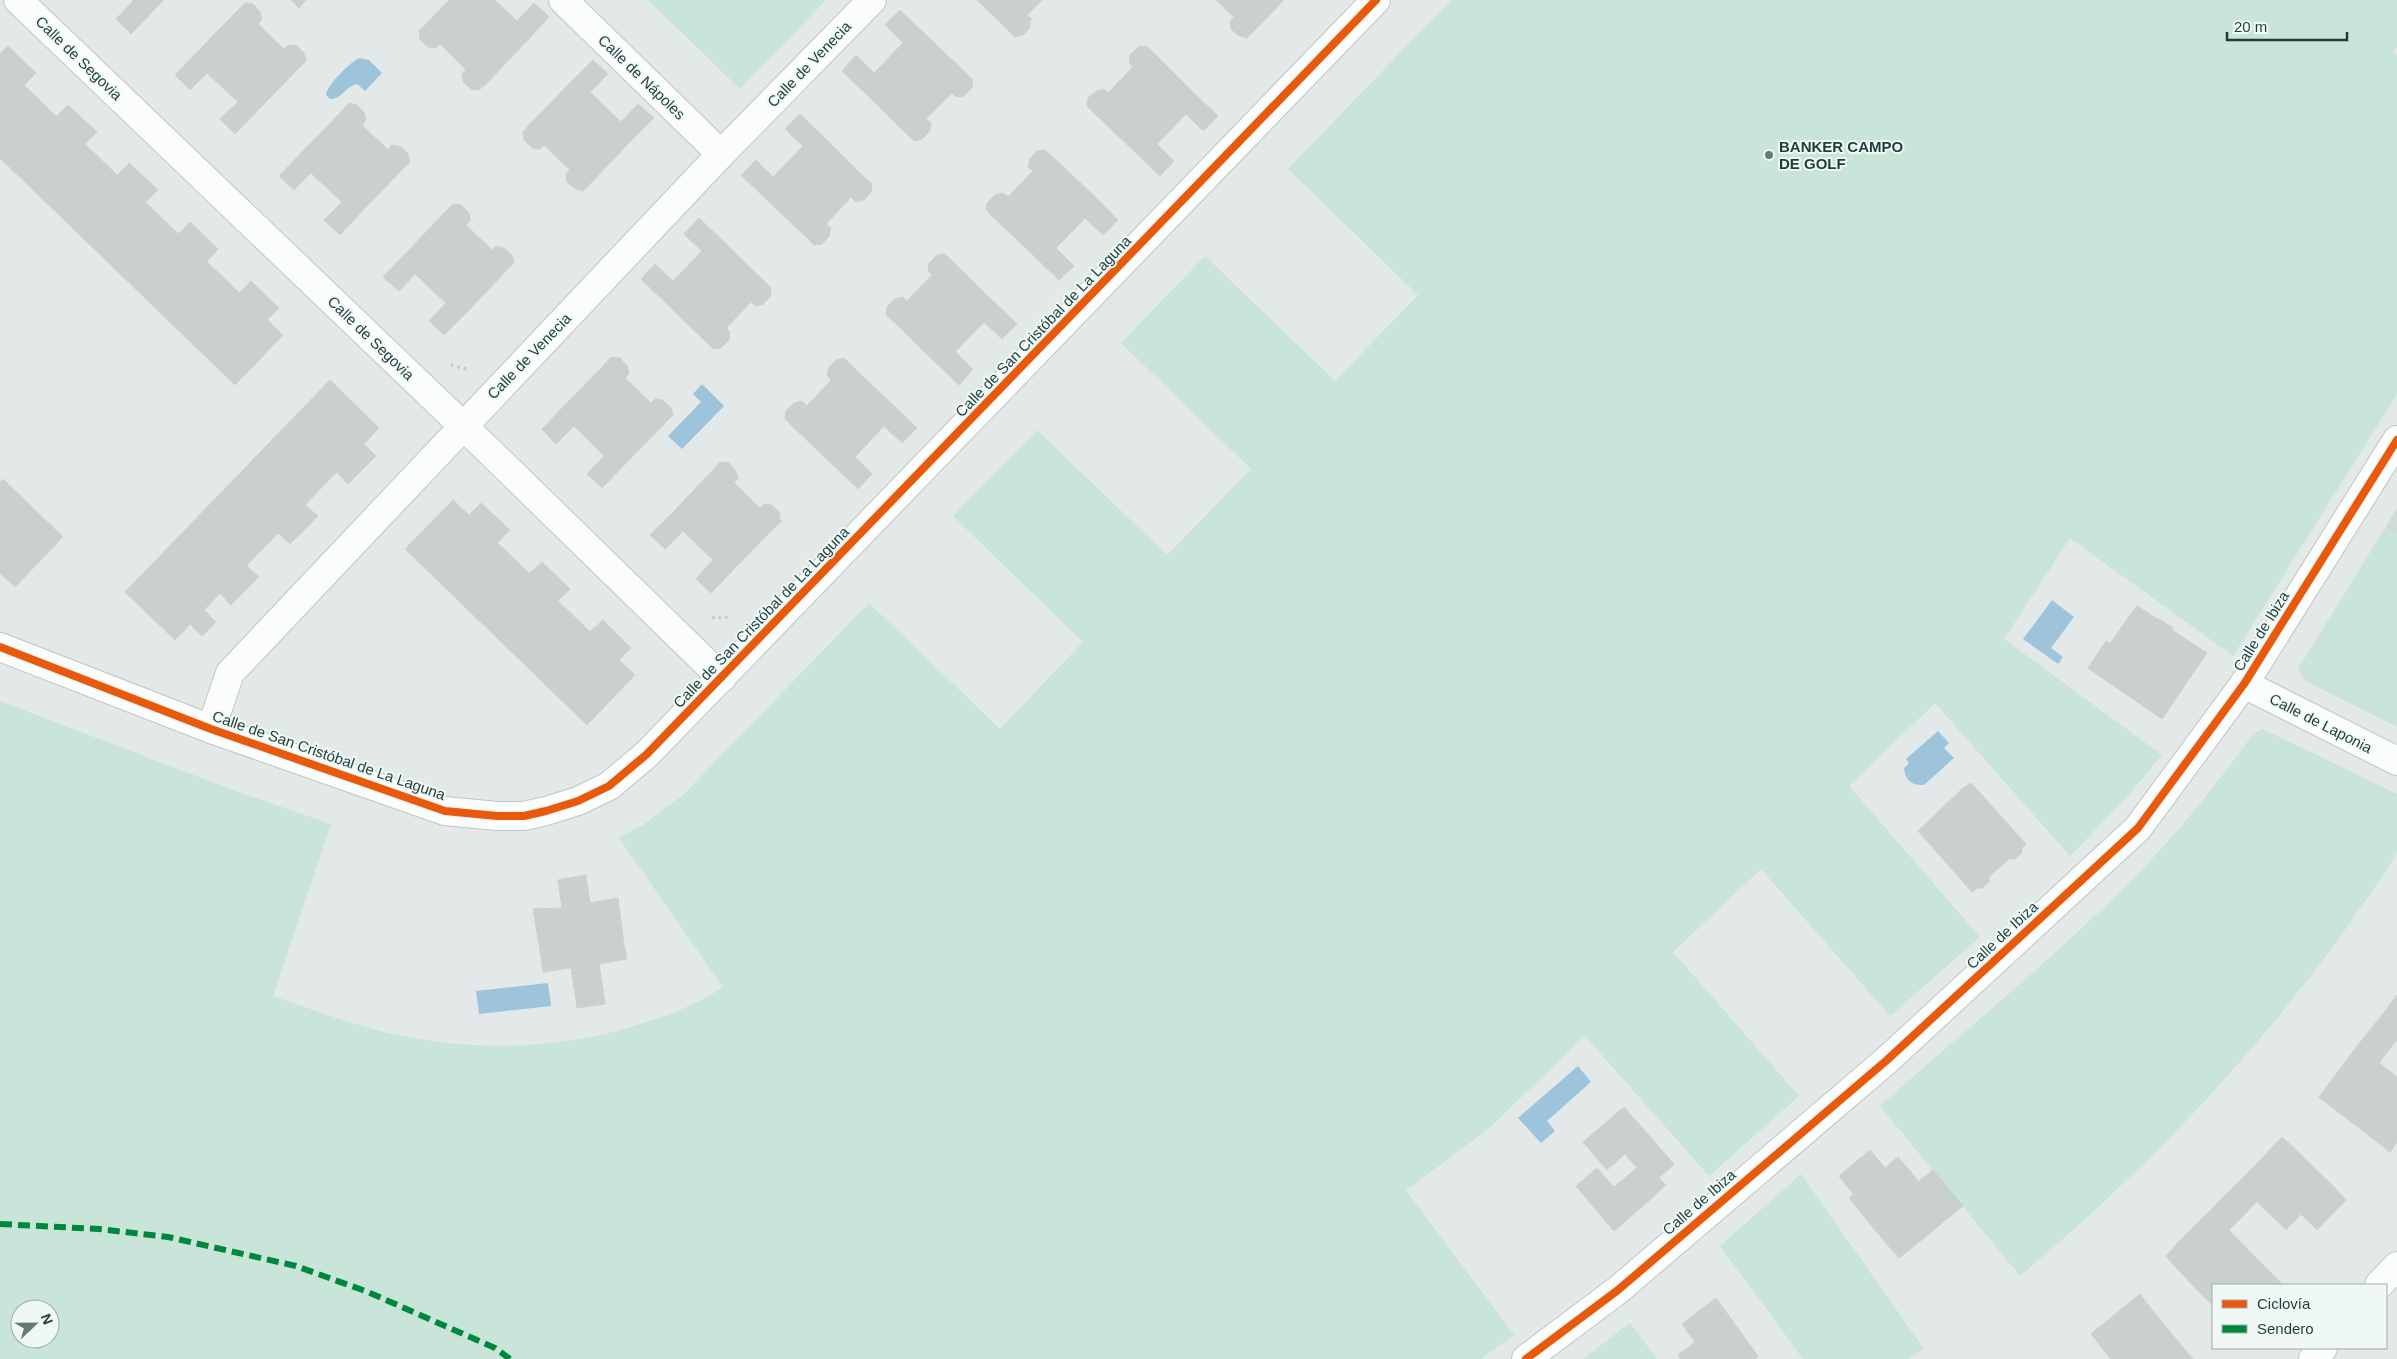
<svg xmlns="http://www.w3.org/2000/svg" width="2397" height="1359" viewBox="0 0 2397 1359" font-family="Arial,sans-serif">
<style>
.built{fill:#cfdbd9}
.green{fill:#c9e4d8;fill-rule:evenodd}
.water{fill:#9ec4dc}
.building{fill:#c9d0ce;stroke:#cbd2d1}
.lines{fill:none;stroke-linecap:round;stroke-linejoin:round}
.minor-casing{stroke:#bfc6c5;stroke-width:30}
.path{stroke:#bfcac9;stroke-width:3;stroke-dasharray:2.5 4;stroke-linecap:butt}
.minor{stroke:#fbfcfc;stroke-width:28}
.quiet{stroke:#00873e;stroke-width:6;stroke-dasharray:12 6;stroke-linecap:butt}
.cycleway-casing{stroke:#f0f8f6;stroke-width:11}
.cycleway{stroke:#e8590c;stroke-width:8}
.poi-dot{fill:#637a79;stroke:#f0f8f6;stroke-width:2}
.labels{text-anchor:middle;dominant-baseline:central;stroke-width:4;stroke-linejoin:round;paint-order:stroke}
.street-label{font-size:15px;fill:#1e3e3d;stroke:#f0f8f6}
.poi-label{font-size:15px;font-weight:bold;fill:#1e3e3d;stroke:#f0f8f6;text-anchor:start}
</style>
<rect width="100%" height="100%" fill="#e2e9e8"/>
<path class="built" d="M2397 508V535L2385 528Z"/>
<g class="green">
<path d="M648 0H826L740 89Z"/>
<path d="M1451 0H2397V47L2393 53 2397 55V394L2233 656 2070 538 2004 639 2162 755 2126 798 2070 856 1935 703 1849 786 1980 937 1890 1016 1761 869 1673 952 1799 1096 1709 1176 1585 1036 1486 1131 1406 1190 1514 1335 1481 1359H0V701L238 792 331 824 273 996C306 1007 339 1020 373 1029 460 1052 551 1052 637 1025 667 1016 699 1004 723 987L619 838 643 825 682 796 869 603 1000 729 1083 642 953 516 1037 430 1167 555 1251 469 1121 343 1205 256 1335 381 1418 295 1288 169ZM20 1309H50V1339H20Z"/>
<path d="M2385 528 2397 535V727L2305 681 2298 669Z"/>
<path d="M2263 729 2397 794C2397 810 2397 835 2397 851 2394 862 2362 905 2354 917 2259 1052 2146 1170 2020 1276L1880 1106C1964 1031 2053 959 2133 879 2177 834 2217 784 2254 733Z"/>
<path d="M1801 1174 1924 1349 1909 1359H1803L1720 1246Z"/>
<path d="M1630 1323 1657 1359H1583Z"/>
</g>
<g class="water">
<path d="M360 58 369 60 382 73 365 91 357 84C346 86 341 100 330 99L326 95C326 86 352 60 360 58Z"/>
<path d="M702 384 724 406 682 449 668 436 701 402 693 394Z"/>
<path d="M2052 600 2074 617 2051 648 2063 657 2058 664 2023 639Z"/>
<path d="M1938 731 1949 743 1944 748 1954 758 1924 785C1912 786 1905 780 1904 768L1909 763 1906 759Z"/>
<path d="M548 983 551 1006 479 1014 476 991Z"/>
<path d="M1578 1066 1591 1082 1547 1121 1555 1131 1541 1143 1518 1118Z"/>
</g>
<g class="building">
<path d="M132 0H149L157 7 131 34 116 19 133 1Z"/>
<path d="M149 0H164L157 7Z"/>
<path d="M291 0H306L299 8Z"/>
<path d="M449 0H479L489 10 494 4 504 13 499 19 524 44 487 83 426 24Z"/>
<path d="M479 0H495L517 21 534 3 549 17 524 44 499 19 504 13 494 4 489 10Z"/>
<path d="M977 0H1035L1007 29Z"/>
<path d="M1035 0H1042L1027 15 1032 19 1030 21V27L1023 35 1015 37 1007 29Z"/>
<path d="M1216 0H1224L1255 30 1247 38 1239 36 1231 29 1230 21 1234 17Z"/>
<path d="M1224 0H1284L1255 30Z"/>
<path d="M245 3 253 4 260 12 262 20 258 24 284 49 288 45 297 46 304 53 306 61 298 69 237 11Z"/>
<path d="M900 10 926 35 901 61 896 55 887 65 893 70 868 96 842 71 856 55 874 73 903 43 885 25Z"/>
<path d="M237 11 298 69 260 108 235 83 229 89 220 80 226 74 200 49Z"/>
<path d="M426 24 487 83 479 90 471 89 463 82 462 74 466 70 440 44 435 48 428 47 420 40 419 31Z"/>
<path d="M926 35 965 72 906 133 868 96 893 70 887 65 896 55 901 61Z"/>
<path d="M8 46 36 73 24 85 0 62V54Z"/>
<path d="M1146 46 1154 53 1095 114 1087 106 1088 98 1096 91 1104 89 1108 93 1133 67 1129 63 1130 55 1138 47Z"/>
<path d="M200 49 226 74 220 80 229 89 235 83 260 108 235 134 220 119 238 102 207 73 190 90 175 75Z"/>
<path d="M1154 53 1192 91 1168 116 1173 122 1164 131 1158 125 1134 151 1095 114Z"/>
<path d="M593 60 608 74 590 92 621 122 638 104 654 118 628 144 603 120 608 114 599 105 593 111 567 86Z"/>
<path d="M0 62 283 335 235 385 0 158Z"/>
<path d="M965 72 973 80 972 88 964 96 956 97 952 93 926 119 931 123 930 131 922 139 914 141 906 133Z"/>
<path d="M567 86 593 111 599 105 608 114 603 120 628 144 591 183 530 124Z"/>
<path d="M1192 91 1218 116 1203 131 1186 114 1157 144 1174 161 1160 176 1134 151 1158 125 1164 131 1173 122 1168 116Z"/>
<path d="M349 103 357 105 364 112 366 120 362 125 388 150 392 145 401 147 408 154 410 162 402 170 341 112Z"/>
<path d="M68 105 97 132 85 144 56 117Z"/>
<path d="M341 112 402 170 364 209 339 184 334 189 324 180 330 175 304 150Z"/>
<path d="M800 114 826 139 801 165 795 159 786 169 792 174 767 200 741 175 756 160 773 177 803 146 785 129Z"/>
<path d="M530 124 591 183 583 191 576 189 567 182 566 174 570 170 544 145 540 149 532 148 524 140 523 132Z"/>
<path d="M826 139 864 177 806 237 767 200 792 174 786 169 795 159 801 165Z"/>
<path d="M304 150 330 175 324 180 334 189 339 184 364 209 340 235 324 220 342 202 311 173 294 190 279 176Z"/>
<path d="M1045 150 1053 157 994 218 986 210 987 203 995 195 1003 193 1008 197 1033 171 1028 167 1030 159 1037 151Z"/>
<path d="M1053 157 1092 194 1067 221 1073 226 1063 235 1058 230 1033 255 994 218Z"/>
<path d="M129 163 158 190 145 203 118 175Z"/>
<path d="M864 177 872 184 871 192 864 200 856 202 851 197 826 224 831 228 829 236 822 244 814 245 806 237Z"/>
<path d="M1092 194 1118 220 1103 235 1085 218 1056 248 1074 266 1059 280 1033 255 1058 230 1063 235 1073 226 1067 221Z"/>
<path d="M453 204 461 205 469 213 470 221 466 225 492 250 496 246 504 248 512 255 514 262 506 271 445 212Z"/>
<path d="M445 212 506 271 469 310 443 284 438 290 428 281 434 275 408 251Z"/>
<path d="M699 218 725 243 700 269 694 264 686 273 692 278 667 304 641 279 655 264 673 281 702 251 684 234Z"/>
<path d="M190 222 218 249 207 261 178 234Z"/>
<path d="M725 243 764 281 706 342 667 304 692 278 686 273 694 264 700 269Z"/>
<path d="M408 251 434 275 428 281 438 290 443 284 469 310 444 335 429 321 446 303 415 274 399 291 383 277Z"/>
<path d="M945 254 953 262 894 322 886 315 887 307 895 299 903 297 907 301 932 275 928 271 929 263 937 255Z"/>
<path d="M953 262 991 299 966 325 972 330 963 339 957 334 933 360 894 322Z"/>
<path d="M251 281 279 308 267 320 239 293Z"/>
<path d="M764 281 771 288 770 297 763 304 755 306 751 302 726 328 730 332 729 340 721 348 713 349 706 342Z"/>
<path d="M991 299 1017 324 1002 339 984 322 955 352 973 369 959 385 933 360 957 334 963 339 972 330 966 325Z"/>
<path d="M611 357 620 358 627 366 629 374 625 378 651 403 655 399 663 400 671 408 673 415 665 423 604 365Z"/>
<path d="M844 358 852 366 793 427 785 419 786 411 794 403 802 401 807 406 831 380 827 375 829 367 836 360Z"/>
<path d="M604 365 665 423 627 462 601 438 596 443 587 434 593 428 567 403Z"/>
<path d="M852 366 891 403 866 429 872 434 862 444 857 438 832 464 793 427Z"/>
<path d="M330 380 379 428 175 640 125 592Z"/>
<path d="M567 403 593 428 587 434 596 443 601 438 627 462 602 488 587 474 604 456 574 426 556 444 542 429Z"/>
<path d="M891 403 917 428 902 443 884 426 855 457 872 474 858 489 832 464 857 438 862 444 872 434 866 429Z"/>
<path d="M364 444 376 456 348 484 337 472Z"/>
<path d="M720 462 729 463 736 471 738 478 734 483 760 508 764 504 772 505 780 513 779 519 782 521 774 528 713 470Z"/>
<path d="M713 470 774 528 736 567 710 542 705 548 696 539 701 533 676 509Z"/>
<path d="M3 479 63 537 15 587 0 573V482Z"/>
<path d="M453 500 635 675 587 725 405 549Z"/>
<path d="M481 503 510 530 498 542 469 515Z"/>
<path d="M305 505 318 516 290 544 278 533Z"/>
<path d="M676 509 701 533 696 539 705 548 710 542 736 567 711 593 696 579 713 560 683 531 665 549 650 535Z"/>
<path d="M542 562 570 589 558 601 530 573Z"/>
<path d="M246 565 259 577 231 605 220 593Z"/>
<path d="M2137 606 2159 620 2152 630 2130 615Z"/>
<path d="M204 610 216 622 202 636 190 624Z"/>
<path d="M2130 615 2152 630 2159 619 2173 628 2171 632 2205 656 2189 679 2184 676 2159 713 2134 696 2150 672 2110 644Z"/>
<path d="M603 620 631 648 619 660 590 632Z"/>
<path d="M2172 630 2207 653 2205 656 2171 632Z"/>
<path d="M2106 641 2150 672 2134 696 2159 713 2184 676 2189 679 2162 719 2088 668Z"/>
<path d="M1971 783 2026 844 2022 848V853L2015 859H2009L2003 865 1999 860 1991 868 1994 872 1989 877V882L1982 888H1977L1972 892 1918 831 1963 788Z"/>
<path d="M1999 860 2003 865 1994 872 1991 868Z"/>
<path d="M586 875 590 904 562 908 558 880Z"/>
<path d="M618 898 624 945 597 949 599 964 571 968 569 954 541 957 533 909 562 908Z"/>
<path d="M624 945 627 959 599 964 597 949Z"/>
<path d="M569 954 571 968 543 972 541 957Z"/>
<path d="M599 964 603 990 575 994 571 968Z"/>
<path d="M603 990 605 1004 577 1008 575 994Z"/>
<path d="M2397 995V1027L2382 1015Z"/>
<path d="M2382 1015 2397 1027V1040L2391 1047 2370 1030Z"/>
<path d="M2370 1030 2391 1047 2379 1063 2357 1046Z"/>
<path d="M2357 1046 2372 1057 2351 1085 2337 1073Z"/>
<path d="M2372 1057 2392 1073 2383 1085 2388 1089 2397 1077V1091L2390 1099 2397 1105 2372 1138 2333 1108Z"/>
<path d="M2337 1073 2351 1085 2333 1108 2319 1097Z"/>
<path d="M2392 1073 2397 1077 2388 1089 2383 1085Z"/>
<path d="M2397 1091V1104L2390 1099Z"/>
<path d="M2397 1105V1142L2390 1152 2372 1138Z"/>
<path d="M1624 1107 1674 1164 1648 1188 1654 1196 1636 1212 1614 1187 1637 1168 1625 1154 1607 1170 1583 1142Z"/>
<path d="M2282 1137 2296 1150 2275 1171 2262 1158Z"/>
<path d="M1870 1150 1885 1168 1853 1194 1839 1176Z"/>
<path d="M2296 1150 2331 1184 2301 1214 2295 1208 2279 1223 2238 1183 2262 1158 2275 1171Z"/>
<path d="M1898 1157 1906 1166 1893 1177 1885 1168Z"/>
<path d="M1906 1166 1948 1218 1924 1238 1909 1220 1884 1241 1849 1198 1885 1168 1893 1177Z"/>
<path d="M1597 1168 1636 1212 1614 1231 1576 1186Z"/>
<path d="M1933 1170 1963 1206 1948 1218 1919 1181Z"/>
<path d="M1659 1178 1666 1185 1654 1196 1648 1188Z"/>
<path d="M2238 1183 2257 1201 2243 1216 2224 1196Z"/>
<path d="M2331 1184 2346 1200 2317 1230 2301 1214Z"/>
<path d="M2224 1196 2243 1216 2229 1230 2210 1211Z"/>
<path d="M2295 1208 2301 1214 2286 1230 2279 1223Z"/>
<path d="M2210 1211 2282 1284V1285H2213V1306L2177 1269 2199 1248 2185 1235Z"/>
<path d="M1909 1220 1924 1238 1899 1258 1884 1241Z"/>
<path d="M2185 1235 2199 1248 2177 1269 2166 1256Z"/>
<path d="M2140 1294 2153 1311 2133 1326 2120 1310Z"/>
<path d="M1716 1298 1729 1316 1695 1342 1682 1324Z"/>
<path d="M2120 1310 2133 1326 2153 1311 2182 1346 2165 1359H2111L2091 1334Z"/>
<path d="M1729 1316 1758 1356 1755 1359H1687L1701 1348 1695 1342Z"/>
<path d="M1695 1342 1701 1348 1687 1359H1681L1678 1355Z"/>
<path d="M2182 1346 2193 1359H2165Z"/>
</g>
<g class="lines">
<g class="minor-casing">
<g id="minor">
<path d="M18 0 485 447 722 678"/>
<path d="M563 0 721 154"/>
<path d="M0 647 211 729 445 811 497 816H524L546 811 578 801 609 786 647 754 1376 0"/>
<path d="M2244 684 2397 761"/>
<path d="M211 729 230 673 721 154 872 0"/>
<path d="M2379 1285 2397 1266"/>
<path d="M1526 1359 1618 1290 1887 1060 2138 828 2244 684 2397 440"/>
<path d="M2313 1359 2323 1348"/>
</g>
</g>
<g class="path">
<path d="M451 365 470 370"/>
<path d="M712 618 731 617"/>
</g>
<use href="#minor" class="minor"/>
<path class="quiet" d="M0 1224 99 1229 168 1237 296 1266 368 1292 495 1348 510 1359"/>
<g class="cycleway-casing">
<g id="cycleway">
<path d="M0 647 211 729 445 811 497 816H524L546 811 578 801 609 786 647 754 1376 0"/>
<path d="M1526 1359 1618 1290 1887 1060 2138 828 2244 684 2397 440"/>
</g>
</g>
<use href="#cycleway" class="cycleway"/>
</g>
<circle class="poi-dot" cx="1769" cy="155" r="5"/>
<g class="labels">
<g class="street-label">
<text transform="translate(79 58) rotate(44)">Calle de Segovia</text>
<text transform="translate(809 64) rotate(-46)">Calle de Venecia</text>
<text transform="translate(642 77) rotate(44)">Calle de Nápoles</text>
<text transform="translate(1043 326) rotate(-46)">Calle de San Cristóbal de La Laguna</text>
<text transform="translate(371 338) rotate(44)">Calle de Segovia</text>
<text transform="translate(529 356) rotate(-46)">Calle de Venecia</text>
<text transform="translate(761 617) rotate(-46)">Calle de San Cristóbal de La Laguna</text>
<text transform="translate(2261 631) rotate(-58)">Calle de Ibiza</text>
<text transform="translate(2321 723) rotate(27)">Calle de Laponia</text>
<text transform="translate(329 755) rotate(19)">Calle de San Cristóbal de La Laguna</text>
<text transform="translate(2002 935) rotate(-43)">Calle de Ibiza</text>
<text transform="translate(1699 1202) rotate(-41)">Calle de Ibiza</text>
</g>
<g class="poi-label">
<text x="1779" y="146">BANKER CAMPO<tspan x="1779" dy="17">DE GOLF</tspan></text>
</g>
</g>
<rect x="2212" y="1284" width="175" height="65" fill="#f0f8f6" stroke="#9caeac"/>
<rect x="2222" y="1300" width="25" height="8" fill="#e8590c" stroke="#9caeac"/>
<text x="2257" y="1309" font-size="15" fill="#1e3e3d">Ciclovía</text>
<rect x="2222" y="1325" width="25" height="8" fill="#00873e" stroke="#9caeac"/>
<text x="2257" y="1334" font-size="15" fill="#1e3e3d">Sendero</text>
<g transform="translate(35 1324) rotate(68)"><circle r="24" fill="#f0f8f6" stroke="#9caeac"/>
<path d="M0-4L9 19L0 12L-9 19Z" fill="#637a79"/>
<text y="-8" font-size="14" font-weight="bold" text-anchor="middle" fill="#1e3e3d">N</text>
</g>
<path d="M2227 32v8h120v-8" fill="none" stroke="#1e3e3d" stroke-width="2.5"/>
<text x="2234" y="32" font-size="15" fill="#1e3e3d" stroke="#f0f8f6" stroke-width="4" paint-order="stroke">20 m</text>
</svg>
